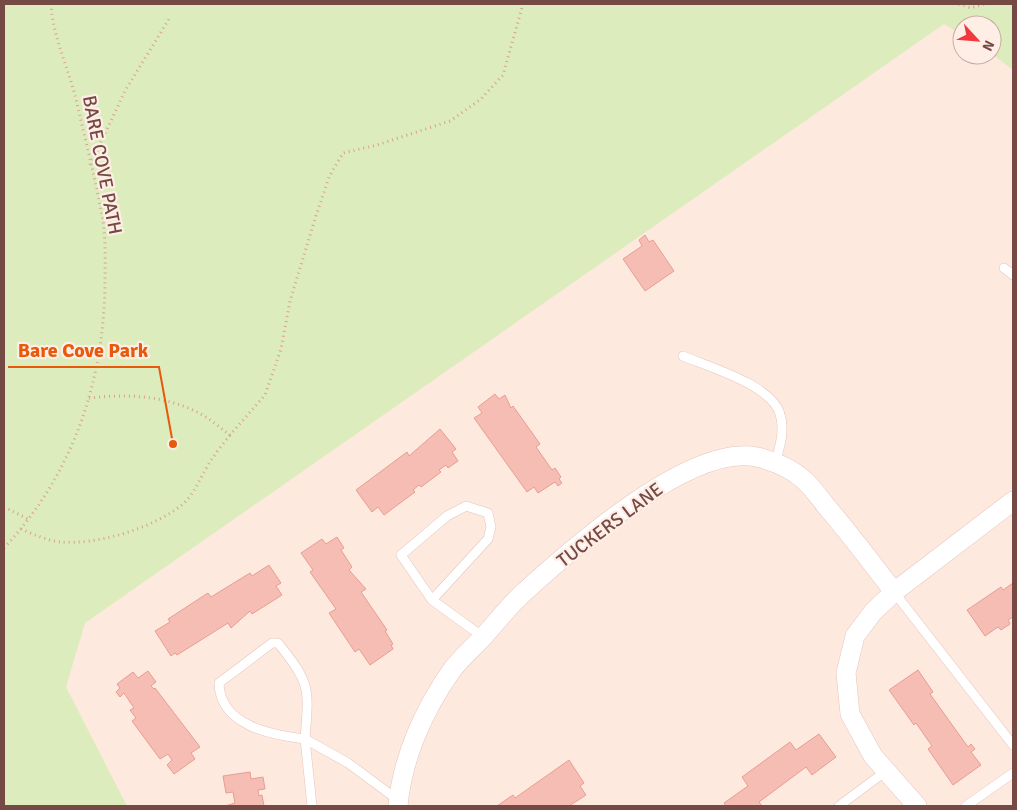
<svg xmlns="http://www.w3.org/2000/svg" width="1017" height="810" viewBox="0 0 1017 810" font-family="Signika,sans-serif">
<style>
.green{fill:#dcecbc}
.building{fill:#f5bdb3;stroke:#e99d92}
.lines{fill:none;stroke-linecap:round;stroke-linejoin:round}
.service-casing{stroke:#e4c5bc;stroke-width:10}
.minor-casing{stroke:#e4c5bc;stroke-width:20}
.path{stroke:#daa097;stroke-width:3;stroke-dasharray:1 4;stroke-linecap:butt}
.service{stroke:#fff;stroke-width:9}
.minor{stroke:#fff;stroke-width:19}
.labels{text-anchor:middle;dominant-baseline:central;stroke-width:4.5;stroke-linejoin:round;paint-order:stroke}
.street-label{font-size:19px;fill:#754944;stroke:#ffeee6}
.leader{fill:none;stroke:#e8590c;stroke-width:2}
.callout-dot{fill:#e8590c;stroke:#ffeee6;stroke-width:2}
.callout-label{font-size:20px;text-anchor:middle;font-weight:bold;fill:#e8590c;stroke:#ffeee6;stroke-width:4.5;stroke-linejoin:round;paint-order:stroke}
</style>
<rect width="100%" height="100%" fill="#fee9de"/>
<path class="green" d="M4 4H1013V70L992 54V25H962V35L944 24 85 623 66 687 127 806H4Z"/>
<g class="building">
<path d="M645 235 649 242 653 240 674 271 645 291 623 259 642 246 639 240Z"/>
<path d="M495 394 499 399 505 395 511 408 513 406 540 444 536 447 552 470 555 468 561 477 559 479 562 483 558 486 555 482 538 493 534 487 527 492 474 418 482 413 478 407Z"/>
<path d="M440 429 456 449 452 452 458 461 448 468 446 465 439 470 441 472 421 487 419 485 413 490 415 492 384 515 378 507 372 512 356 490 407 452 409 456Z"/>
<path d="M337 537 344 548 341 550 352 567 349 570 366 589 361 592 387 630 385 631 393 644 391 645 393 649 370 665 359 649 355 652 329 613 336 609 310 572 313 570 301 553 322 539 326 544Z"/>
<path d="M269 565 281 583 276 586 282 595 252 614 250 611 231 628 228 623 177 655 175 653 171 656 155 631 170 622 168 619 208 593 211 597 250 573 252 576Z"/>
<path d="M1013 583V617L1008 620 1010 624 1001 630 998 627 985 636 967 610 1001 587 1003 590Z"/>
<path d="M918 670 933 692 930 694 968 747 971 744 975 749 971 752 981 765 953 785 928 749 932 746 916 723 914 725 889 690Z"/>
<path d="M148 671 156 682 151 686 154 689 155 688 200 747 191 753 195 759 174 774 167 765 172 760 168 754 160 759 132 721 136 718 130 710 134 708 124 693 120 697 116 692 120 688 117 684 133 672 138 678Z"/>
<path d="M819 734 836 757 812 775 806 767 759 802 762 806H726L724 803 748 786 742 777 790 742 796 750Z"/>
<path d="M569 760 584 783 580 786 586 795 569 806H497L513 795 515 798Z"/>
<path d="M250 772 251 779 263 777 265 789 258 790 259 796 262 795 264 806H225L235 803 233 792 226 793 223 776Z"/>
</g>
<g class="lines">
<g class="service-casing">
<g id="service">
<path d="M1004 268 1013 275"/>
<path d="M683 356C709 367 772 385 780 414 785 430 780 447 775 463"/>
<path d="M894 592 1013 745"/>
<path d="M432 600 488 539 491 527 488 513 466 506 447 516 401 555 432 600 483 637"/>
<path d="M312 806 305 739C272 735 220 726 219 683L272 643H278C311 684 309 688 305 739L348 763 398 800"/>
<path d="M839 806 886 771"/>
<path d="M966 806 1013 773"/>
</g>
</g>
<g class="minor-casing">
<g id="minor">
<path d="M398 806C402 759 424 709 452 670 461 658 473 648 483 637 496 623 507 608 521 595 569 551 690 443 757 457 773 461 791 468 804 480 812 487 819 497 826 506 850 534 872 563 894 592"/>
<path d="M917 806 873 756 850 714 846 673 855 636 873 612 894 592 1013 501"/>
</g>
</g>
<g class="path">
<path d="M959 4 971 8 984 4"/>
<path d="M90 165 125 91 169 19"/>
<path d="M89 398C126 394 161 395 195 411 208 417 219 427 230 435L265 395 281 349 290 301 315 219 329 177 343 153 377 145 450 121 481 99 503 75 523 4"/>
<path d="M4 507 30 520"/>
<path d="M21 529C33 534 48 541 61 542 98 545 154 528 183 504 196 492 202 473 212 459 217 451 224 443 230 435"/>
<path d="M4 548C72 475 103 385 105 286 105 265 106 242 103 221 96 181 85 139 76 99 68 67 53 37 51 4"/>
</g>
<use href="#service" class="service"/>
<use href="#minor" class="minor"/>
</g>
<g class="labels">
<g class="street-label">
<text transform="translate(102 165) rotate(79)">BARE COVE PATH</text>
<text transform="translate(610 525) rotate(-37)">TUCKERS LANE</text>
</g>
</g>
<path class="leader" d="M173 444L159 367H8"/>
<circle class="callout-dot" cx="173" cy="444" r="5"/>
<g class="callout-label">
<text x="83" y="357">Bare Cove Park</text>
</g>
<rect width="1017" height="810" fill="none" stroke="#754944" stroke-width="10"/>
<g transform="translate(977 40) rotate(116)"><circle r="24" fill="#ffeee6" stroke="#c8aca5"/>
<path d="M0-4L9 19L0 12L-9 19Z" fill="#f2383e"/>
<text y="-8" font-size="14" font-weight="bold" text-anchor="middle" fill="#754944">N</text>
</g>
</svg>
